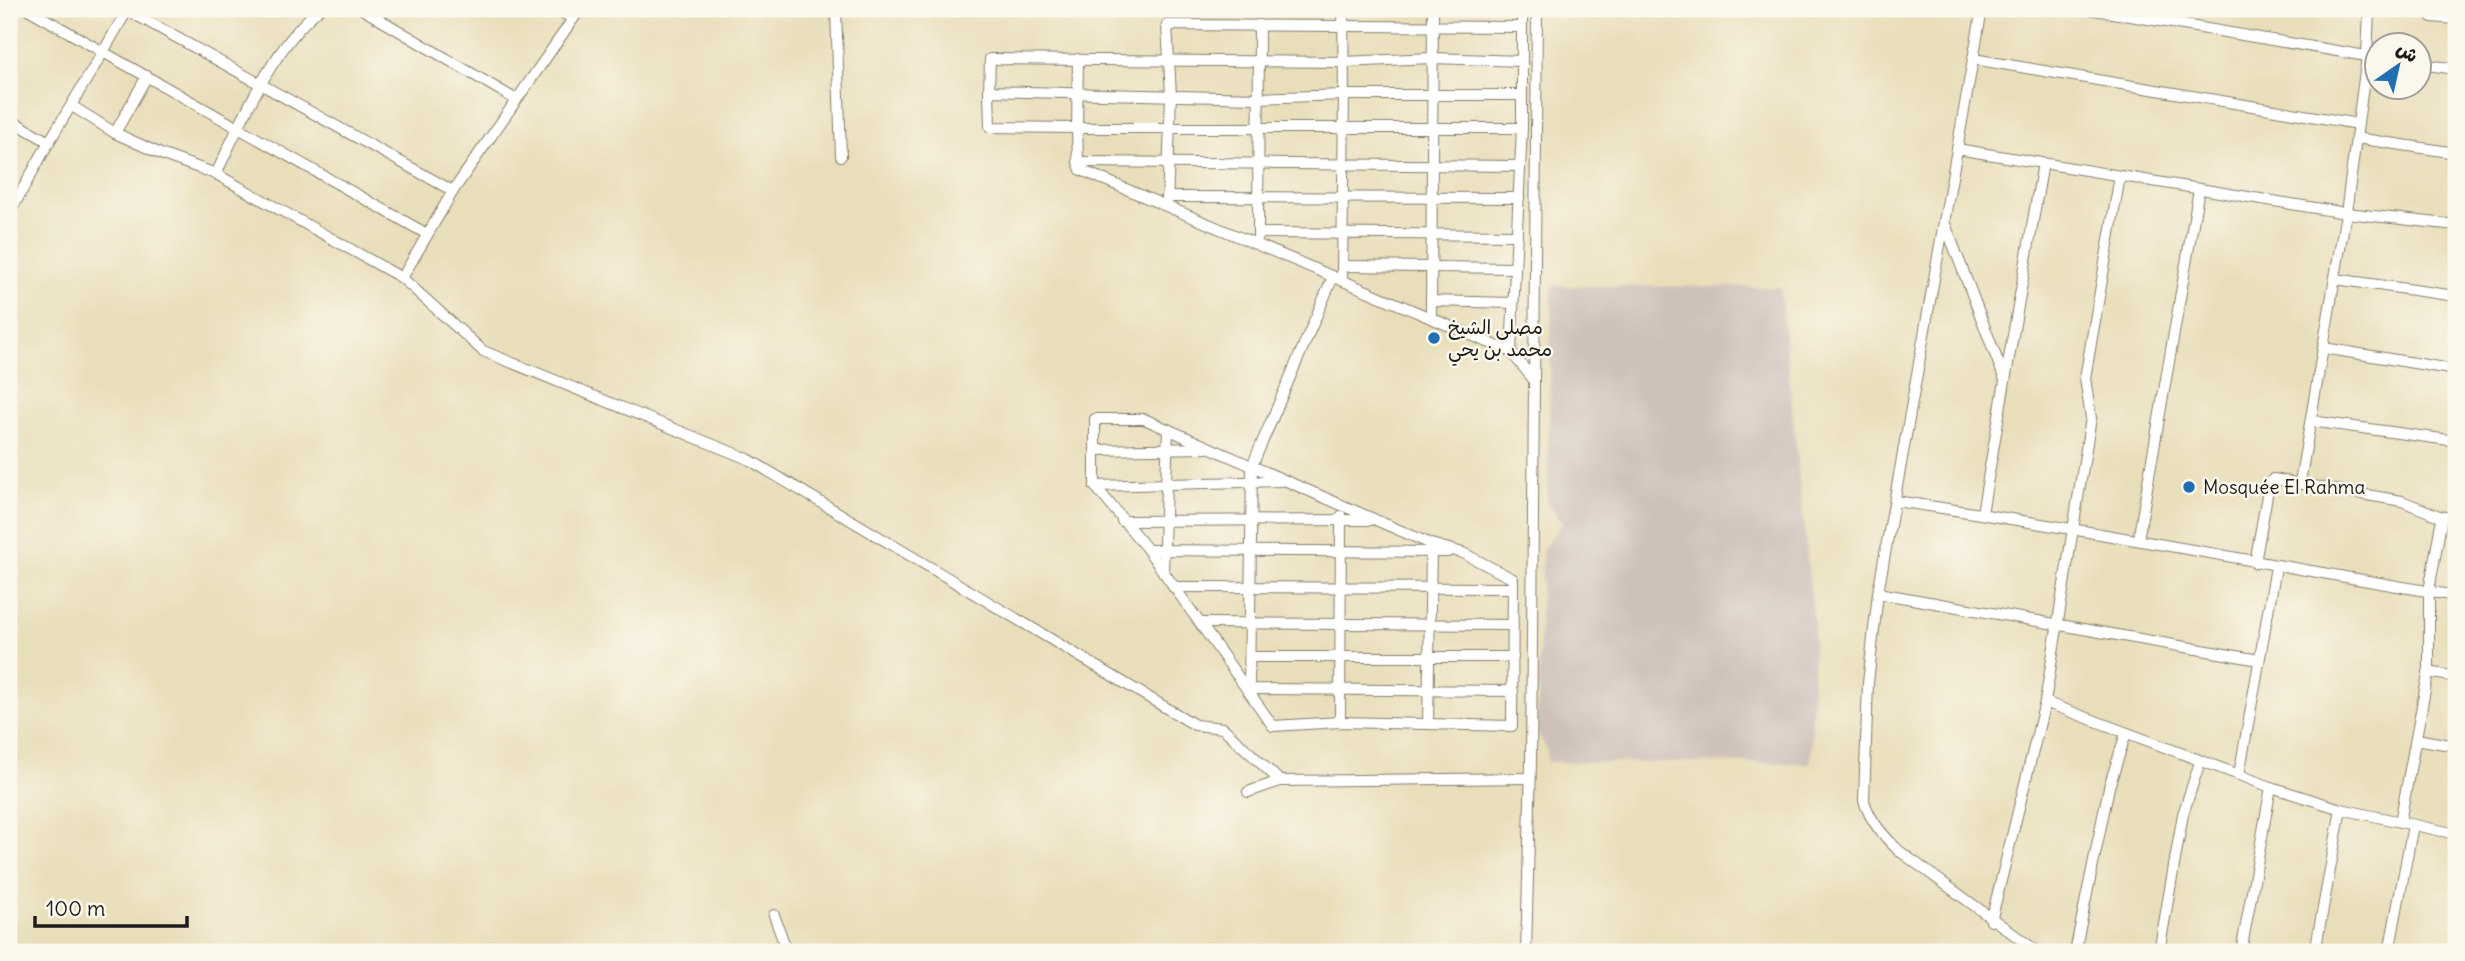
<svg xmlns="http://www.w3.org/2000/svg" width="2465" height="961" viewBox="0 0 2465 961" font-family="Delius,'Playpen Sans Arabic',sans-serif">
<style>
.industrial{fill:#cec1ba}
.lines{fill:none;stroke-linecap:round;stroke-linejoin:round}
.minor-casing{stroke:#827d6b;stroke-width:12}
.minor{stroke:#fff;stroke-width:10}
.poi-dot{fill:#1f6fb2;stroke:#fbf7ec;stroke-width:2.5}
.labels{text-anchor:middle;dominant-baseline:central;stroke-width:5;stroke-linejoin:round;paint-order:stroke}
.poi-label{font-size:19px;fill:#1c1c1c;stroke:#fbf7ec;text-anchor:start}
</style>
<rect width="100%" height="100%" fill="#fbf7ec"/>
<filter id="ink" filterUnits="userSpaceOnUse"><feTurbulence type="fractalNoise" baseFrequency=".0143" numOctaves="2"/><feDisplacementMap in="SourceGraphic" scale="14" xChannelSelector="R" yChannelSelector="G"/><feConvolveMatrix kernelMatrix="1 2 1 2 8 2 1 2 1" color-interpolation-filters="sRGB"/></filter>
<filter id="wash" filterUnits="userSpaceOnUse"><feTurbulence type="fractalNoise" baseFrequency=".00686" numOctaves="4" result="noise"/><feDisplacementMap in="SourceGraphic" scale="28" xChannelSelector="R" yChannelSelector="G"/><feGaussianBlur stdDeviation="1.57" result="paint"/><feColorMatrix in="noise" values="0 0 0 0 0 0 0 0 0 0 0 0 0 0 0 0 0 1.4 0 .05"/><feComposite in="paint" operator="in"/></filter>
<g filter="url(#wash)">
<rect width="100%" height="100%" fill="#e9deba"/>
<path class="industrial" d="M1552 286 1780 287 1814 626 1811 763 1548 762 1547 750 1537 731 1542 550 1562 523 1547 502Z"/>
</g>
<g filter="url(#ink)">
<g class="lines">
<g class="minor-casing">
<g id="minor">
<path d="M128 9 103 52 427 234"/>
<path d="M362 9 515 99"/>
<path d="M556 9 573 19"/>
<path d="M836 9 841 156"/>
<path d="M1343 9 1344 95H1522"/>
<path d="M1982 9 1878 593 1868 683 1864 801C1871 822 1882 834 1898 850L2038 952"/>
<path d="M2089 9 2378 58"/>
<path d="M127 10 453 191"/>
<path d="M2432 17 2456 19"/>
<path d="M2161 21 2163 9"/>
<path d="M1078 59 1077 128H1522"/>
<path d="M1973 59 2358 124"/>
<path d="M2420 64 2456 69"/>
<path d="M989 91 990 59 1344 62 1432 58 1522 61"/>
<path d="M72 106 115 133 163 155 216 174 402 278 453 191 580 9"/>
<path d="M9 119 49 142 103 52 28 9"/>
<path d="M115 133 147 76"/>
<path d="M2356 138 2456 153"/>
<path d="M1957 149 2346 213 2456 225"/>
<path d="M1078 162 1520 166"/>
<path d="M216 174C243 118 271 50 319 9"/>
<path d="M1167 197 1519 198"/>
<path d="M1167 206 1171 95 1167 25 1522 27"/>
<path d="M9 214 49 142"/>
<path d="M1944 221 2005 380"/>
<path d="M1258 233 1517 235"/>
<path d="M1258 237 1259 25"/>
<path d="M1342 266 1515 268"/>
<path d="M1333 277 1252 466 1249 689 1513 691"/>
<path d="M402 278 483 351 748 459 1195 725 1223 728 1280 781"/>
<path d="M2335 279 2456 296"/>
<path d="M1342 280 1344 95 1257 98 989 91 990 127 1077 128 1078 162 1081 170 1511 352 1534 380"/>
<path d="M1431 301 1513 303"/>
<path d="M1431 318 1433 9"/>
<path d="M2324 348 2456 370"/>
<path d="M1511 352 1522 128V9"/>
<path d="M1095 419H1144L1431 544 1463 553 1513 579 1512 726 1340 722 1273 726 1148 550 1095 486Z"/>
<path d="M2311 421 2456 441"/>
<path d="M1095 450 1206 448"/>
<path d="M2300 482 2346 213 2367 56 2369 9"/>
<path d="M1095 486 1281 481"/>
<path d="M1895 501C2083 528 2269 565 2456 596"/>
<path d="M1982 513 2043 163"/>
<path d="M1122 521 1371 520"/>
<path d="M2138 540 2199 189"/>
<path d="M1148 550 1448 552"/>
<path d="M2255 563 2269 484 2273 479 2402 501 2439 516 2456 519"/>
<path d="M1163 572 1168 429"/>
<path d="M1173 587 1513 588"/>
<path d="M1878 593 2259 660"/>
<path d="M1200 623 1513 625"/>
<path d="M1250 657H1513"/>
<path d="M2428 672 2456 677"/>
<path d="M2045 702 2271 787 2341 809 2456 834"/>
<path d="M1340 722 1341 516"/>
<path d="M1428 724 1431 548"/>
<path d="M2416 739 2456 746"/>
<path d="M2239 775 2276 567"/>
<path d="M1248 792 1280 781 1530 778"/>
<path d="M2400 822 2429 669V591L2442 517"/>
<path d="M774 915 787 952"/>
<path d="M1991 921 2045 702 2091 418 2085 378 2120 176"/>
<path d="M1526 952 1531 764 1537 9"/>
<path d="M2075 952 2109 787 2126 733"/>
<path d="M2159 952 2183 814 2200 762"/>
<path d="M2241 952 2271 787"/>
<path d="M2315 952 2341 809"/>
<path d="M2389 952 2413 825"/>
</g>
</g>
<use href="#minor" class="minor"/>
</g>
</g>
<g class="poi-dot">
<circle cx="1434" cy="338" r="7"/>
<circle cx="2189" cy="487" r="7"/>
</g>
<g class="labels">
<g class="poi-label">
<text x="1448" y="327">مصلى الشيخ<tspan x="1448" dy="22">محمد بن يحي</tspan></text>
<text x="2203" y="487">Mosquée El Rahma</text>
</g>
</g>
<rect width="2465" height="961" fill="none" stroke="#fbf7ec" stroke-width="35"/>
<g transform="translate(2398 66) rotate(34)"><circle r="33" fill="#fbf7ec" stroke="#a29f99" stroke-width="2"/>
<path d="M0-5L12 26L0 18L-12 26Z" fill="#1f6fb2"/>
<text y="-10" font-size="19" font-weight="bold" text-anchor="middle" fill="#1c1c1c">ش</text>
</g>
<path d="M35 916v10h152v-10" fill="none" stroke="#1c1c1c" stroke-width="3.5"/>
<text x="46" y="916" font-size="21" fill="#1c1c1c" stroke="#fbf7ec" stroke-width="5" paint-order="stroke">100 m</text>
</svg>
